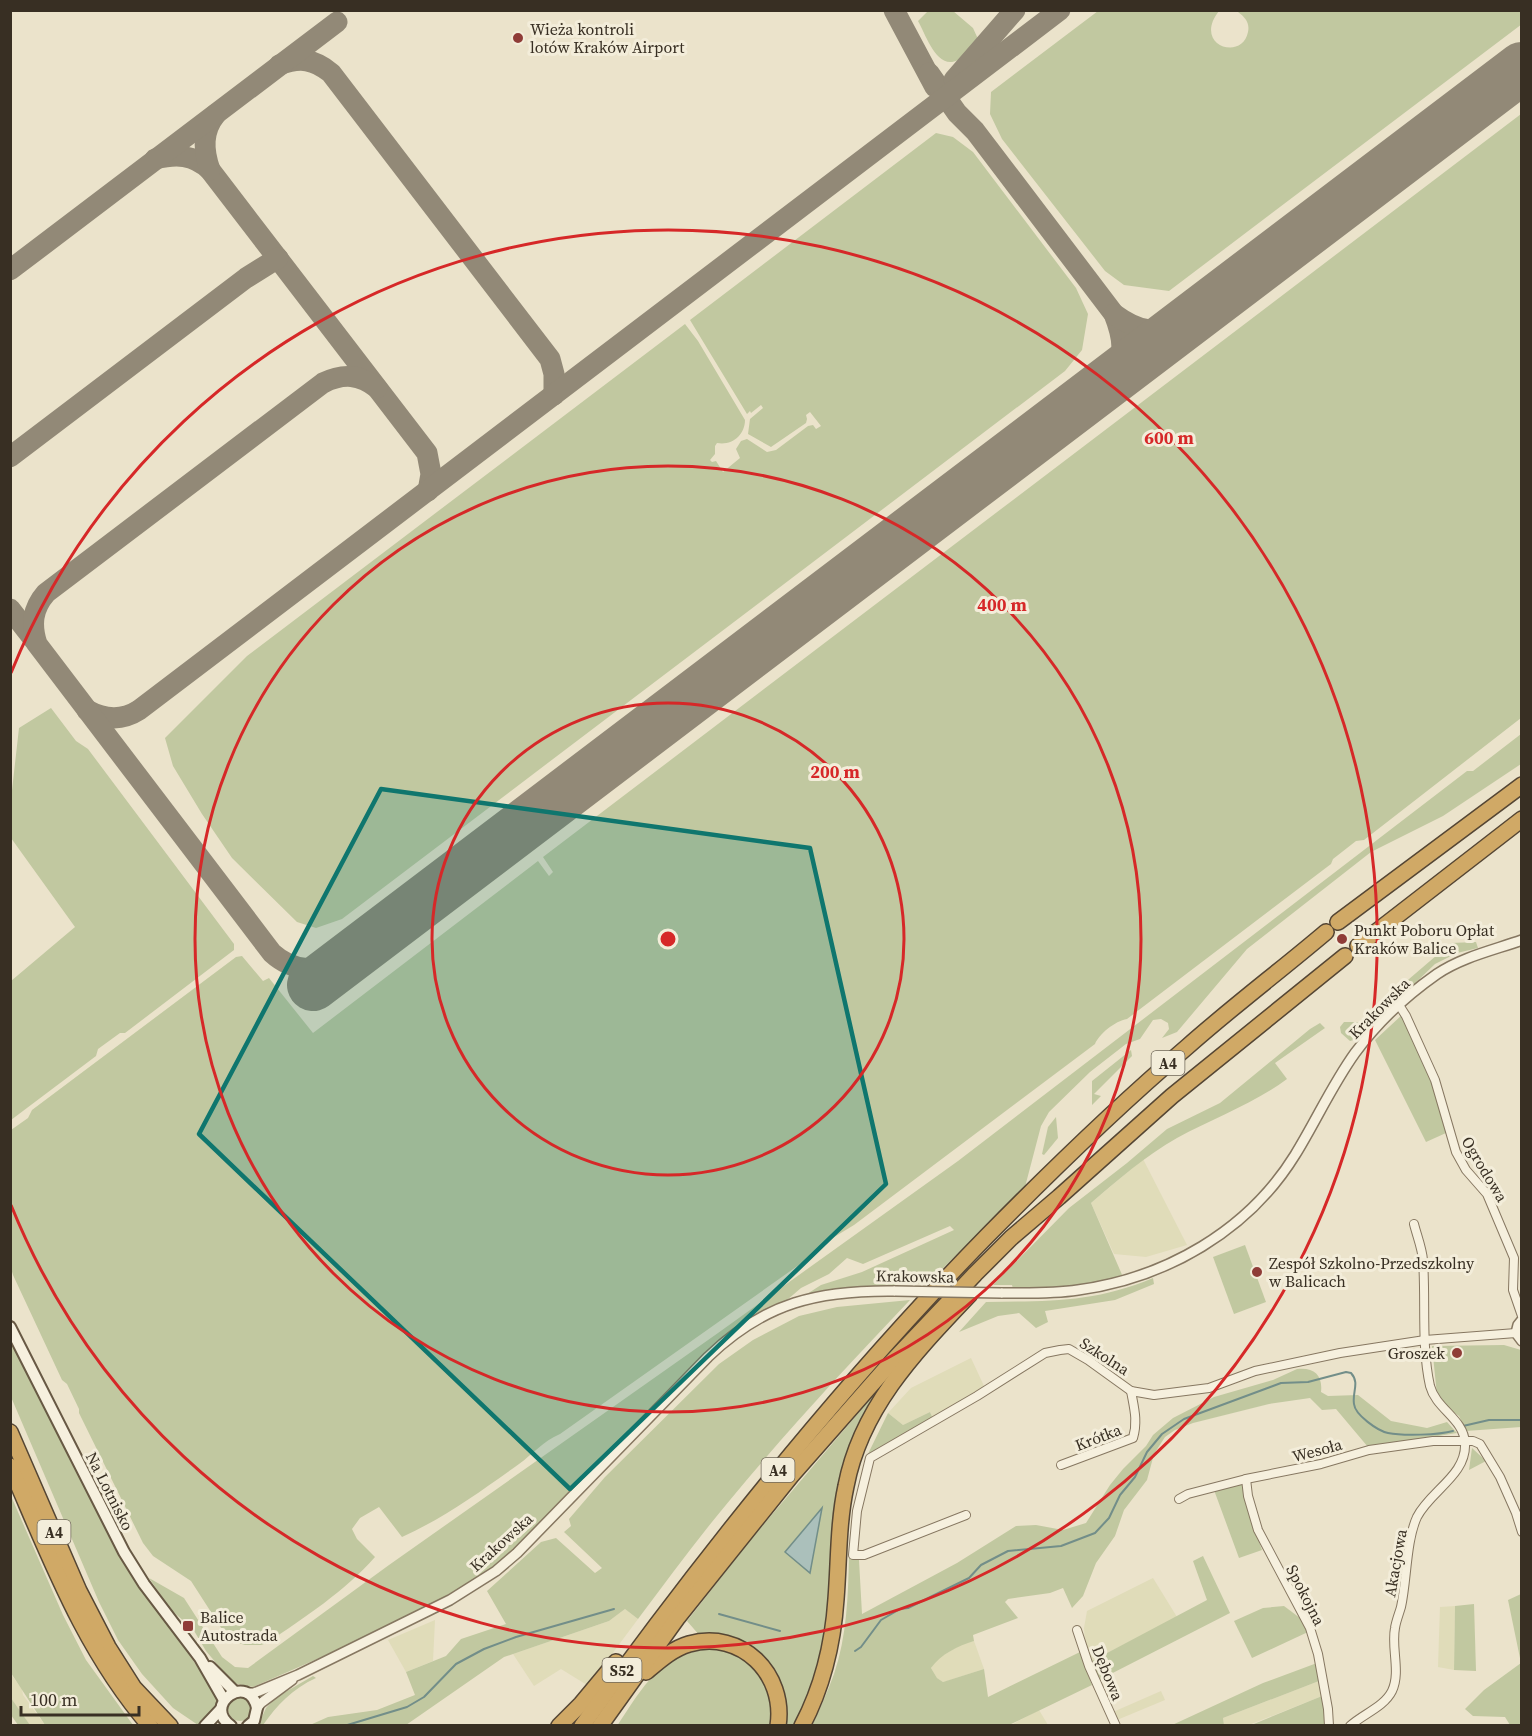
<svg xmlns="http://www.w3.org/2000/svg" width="1532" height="1736" viewBox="0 0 1532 1736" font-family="'Source Serif 4',serif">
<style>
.farmland{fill:#e0dcb9}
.green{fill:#c1c8a0}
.water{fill:#abc0bb;stroke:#728e89;stroke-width:1.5}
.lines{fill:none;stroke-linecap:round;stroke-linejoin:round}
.stream{stroke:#728e89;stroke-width:2}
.taxiway{stroke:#928977;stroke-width:21}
.runway{stroke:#928977;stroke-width:52}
.minor-casing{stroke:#867761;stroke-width:10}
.tertiary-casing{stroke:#867761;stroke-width:12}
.secondary-casing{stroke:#685944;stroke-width:14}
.motorway-casing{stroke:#554634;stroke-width:18}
.minor{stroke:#f6f0de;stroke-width:8}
.tertiary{stroke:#f6f0de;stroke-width:9}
.secondary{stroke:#f6f0de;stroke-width:10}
.motorway{stroke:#d0a966;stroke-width:15}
.tertiary-bridge-casing{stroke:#867761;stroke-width:12;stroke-linecap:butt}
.tertiary-bridge{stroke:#f6f0de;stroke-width:9}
.marked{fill:#0f766e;fill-opacity:0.2;stroke:#0f766e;stroke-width:4.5;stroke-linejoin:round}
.ring{fill:none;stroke:#d62828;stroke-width:3}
.poi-dot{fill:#8f3c37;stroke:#f3edda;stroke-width:2}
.labels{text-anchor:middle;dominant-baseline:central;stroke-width:6;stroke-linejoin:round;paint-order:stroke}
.shield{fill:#f3edda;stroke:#70685a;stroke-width:1.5}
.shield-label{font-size:15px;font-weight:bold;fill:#382f23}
.poi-label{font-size:16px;fill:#382f23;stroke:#f3edda;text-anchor:start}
.street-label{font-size:16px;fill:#382f23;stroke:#f3edda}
.centre{fill:#d62828;stroke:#f3edda;stroke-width:3}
.ring-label{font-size:18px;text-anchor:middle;font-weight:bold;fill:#d62828;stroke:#f3edda;stroke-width:6;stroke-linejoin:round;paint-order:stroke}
</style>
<rect width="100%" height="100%" fill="#ebe3cb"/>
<g class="farmland">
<path d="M1143 1159 1187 1245 1146 1257 1114 1254 1091 1203Z"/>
<path d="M971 1358 984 1386 933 1419 930 1412 903 1425 888 1413 911 1388Z"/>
<path d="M1153 1578 1177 1617 1092 1661 1085 1643 1084 1628 1087 1611Z"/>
<path d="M1455 1606 1454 1670 1438 1667 1440 1607Z"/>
<path d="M625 1609 638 1619 603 1666 587 1685 561 1669 534 1686 513 1654 609 1621Z"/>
<path d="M435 1620 433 1661 406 1672 388 1640Z"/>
<path d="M974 1641 984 1669 947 1681 943 1682 937 1678 931 1668 937 1659 962 1644Z"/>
<path d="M10 1673 22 1689 23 1695 45 1725H30L11 1698Z"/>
<path d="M1319 1681 1322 1696 1249 1725H1224L1223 1718Z"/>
<path d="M1161 1691 1165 1700 1117 1720 1113 1712Z"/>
<path d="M1039 1710 1048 1725 1009 1726Z"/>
</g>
<g class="green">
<path d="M928 11H953L973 28 978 39C972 46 965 57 958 60 937 71 926 35 918 21Z"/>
<path d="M1098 11H1219C1192 45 1242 62 1248 32 1250 23 1245 17 1238 12L1240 11 1521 10 1522 24 1169 291 1124 285 1105 271 1002 139 990 114 991 92Z"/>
<path d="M1521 114V718L1364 840 1356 841 1333 859 1331 864 1127 1019C1115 1021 1099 1034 1095 1044L854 1225 826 1242 820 1250 560 1434C543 1441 533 1454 519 1464 481 1491 444 1518 402 1537L379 1507 360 1518 352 1529 357 1539 375 1557C344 1592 305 1617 267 1643L261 1645H245L229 1640 191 1581 153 1556 143 1543 79 1413V1409L67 1384 62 1380 13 1275 10 1265 11 1130 28 1118 32 1110 236 957 242 956 263 981 269 978 313 1033 538 861 549 876 553 872 543 857Z"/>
<path d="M936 133 953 137 973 152 1076 288 1088 314 1082 350 1065 371 342 919 316 928 297 922 232 858 202 814 173 766 165 738 247 656 685 324 698 341 745 420C745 435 732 446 717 443L715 446V454L710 460 712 462 716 461 723 472 740 458 736 449 741 441 747 439 767 452 776 450 808 426 813 425 816 429 821 426 810 412 806 415 807 419 806 423 771 447 748 434 750 419 763 408 761 405 751 413 750 411 747 414 690 320Z"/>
<path d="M51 708 76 741 88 749 234 944V950L125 1033H120L98 1049 96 1056 11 1120V981L75 927 11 838V799L19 728Z"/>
<path d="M1521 734V764L1443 816 1371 852 1247 949 1177 1032 1162 1038 1169 1029 1168 1023 1161 1019 1153 1020 1140 1039 1126 1044 1090 1072 1049 1112 1041 1126 1025 1187 927 1284 896 1283 895 1286 843 1288 807 1294 821 1285 862 1272 954 1230 950 1226 863 1264 847 1258 829 1274 801 1288 787 1300 757 1314 722 1338 515 1548C475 1586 428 1608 379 1631 337 1650 295 1669 253 1687L233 1683 206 1651 193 1629 171 1610 149 1578 184 1598 222 1657 235 1667 248 1668 389 1565 718 1333 958 1161 1467 771H1473Z"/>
<path d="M1476 942 1478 948 1457 953 1435 964 1357 1039 1350 1041 1341 1033 1340 1027 1344 1022H1359L1451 943Z"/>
<path d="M1403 1014C1421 1055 1439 1088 1446 1133L1426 1142 1375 1040Z"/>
<path d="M1320 1023 1325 1028 1275 1063 1287 1079C1253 1104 1213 1118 1177 1138 1145 1156 1119 1179 1091 1203L1123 1277 1094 1285 1013 1289 1012 1285H993L1069 1208 1127 1163 1167 1129 1220 1103 1310 1029Z"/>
<path d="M1131 1050 1132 1056 1094 1094 1101 1096 1092 1105V1081Z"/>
<path d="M1056 1117 1058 1138 1044 1155 1042 1154 1048 1127Z"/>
<path d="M1245 1245 1266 1302 1234 1314 1213 1257Z"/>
<path d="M1153 1278 1154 1284 1115 1300 1045 1311 1048 1322 1036 1328 1019 1313 998 1316 959 1332 986 1302C1048 1301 1094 1303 1153 1278Z"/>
<path d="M910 1300C848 1365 787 1431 730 1500 698 1538 668 1579 638 1619L625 1609 609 1621 504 1657 406 1725H310L328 1717 377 1710 415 1695 406 1672 446 1656 461 1639 506 1624 487 1591 541 1542 556 1538 595 1573 602 1568 564 1532 571 1526 569 1519 605 1477 719 1364 753 1340 799 1316 837 1307Z"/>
<path d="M10 1339 115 1545 217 1696C219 1713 211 1716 198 1725L173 1708 142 1674 118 1640 99 1602 11 1397Z"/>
<path d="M1504 1345 1521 1350V1427L1466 1431 1459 1416 1444 1406 1437 1395 1432 1346Z"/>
<path d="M1297 1369C1314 1367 1323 1375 1321 1392L1328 1396 1358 1395 1391 1421 1427 1428 1447 1422 1457 1433 1368 1447 1336 1409 1322 1410 1310 1398 1269 1404 1193 1423 1175 1430 1165 1437 1154 1454 1147 1480 1124 1510 1115 1536 1096 1563 1083 1596 1072 1608 1063 1588 1050 1593 1008 1599 1005 1602 1018 1618 973 1635 974 1641C958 1646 941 1654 931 1668L937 1678 943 1682 984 1669 988 1697 1080 1652 1092 1685 1009 1725 812 1726C820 1708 828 1691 834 1674 847 1636 848 1596 849 1557L859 1560 862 1614 957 1563 1016 1526 1036 1525 1063 1530 1086 1523 1110 1485 1123 1469 1146 1446 1153 1435 1173 1418 1214 1397 1273 1380Z"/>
<path d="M878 1390 865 1415 825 1651 798 1725H783C788 1698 783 1681 764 1660 757 1653 751 1645 742 1641 729 1634 714 1636 700 1636L687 1621 752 1538Z"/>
<path d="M930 1412 933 1419 867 1456 888 1413 903 1425Z"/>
<path d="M1472 1448 1486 1461 1469 1470Z"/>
<path d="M1243 1483 1253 1525 1262 1550 1239 1558 1214 1490Z"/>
<path d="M11 1496 63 1615 86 1660 133 1725H45L11 1673Z"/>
<path d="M1203 1556 1230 1613 1099 1680 1092 1661 1207 1600 1193 1561Z"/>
<path d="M1521 1594V1725H1510L1505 1717 1473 1716 1465 1709 1484 1690 1521 1663 1508 1600Z"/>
<path d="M1474 1604 1476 1671 1454 1670 1455 1606Z"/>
<path d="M1284 1606 1300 1618 1308 1632 1252 1658 1234 1621 1263 1608Z"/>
<path d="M712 1649 731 1652 753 1664 772 1694V1725L617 1726C643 1687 660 1653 712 1649Z"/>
<path d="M1317 1663 1319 1681 1223 1718 1224 1725 1170 1726 1263 1683Z"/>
<path d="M313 1676 316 1678C292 1689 277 1705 263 1725L258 1726 266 1708 275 1698Z"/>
<path d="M1322 1696 1326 1722 1325 1725 1249 1726Z"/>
<circle cx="240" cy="1709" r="12"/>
<path d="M11 1698 30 1725H18L11 1715Z"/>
</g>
<path class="water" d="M822 1508 810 1573 785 1552Z"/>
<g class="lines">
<g class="stream">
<path d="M1463 1426 1489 1420H1522"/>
<path d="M719 1614 780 1631"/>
<path d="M855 1651 861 1647 881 1620 900 1609 908 1608 969 1578 981 1565 1008 1551 1061 1546 1095 1533 1109 1518 1120 1495 1135 1477 1147 1452 1162 1434 1184 1419 1281 1383 1308 1382 1346 1372 1351 1373C1360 1383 1352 1392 1354 1404 1355 1415 1378 1431 1388 1433 1403 1436 1439 1435 1453 1431"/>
<path d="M344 1726 407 1707 424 1697 456 1664 484 1649 516 1637 614 1609"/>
</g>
<g class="taxiway">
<path d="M894 10 935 87"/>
<path d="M279 65C300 57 314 59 331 73L550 359 554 374V395"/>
<path d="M929 73 957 113 975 131 1114 314C1129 352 1123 363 1096 392"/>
<path d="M954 80 1015 10"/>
<path d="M155 159C176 154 193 154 210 170L427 453 431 474 428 491"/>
<path d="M210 170C203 150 202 131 216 114"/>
<path d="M10 270 337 22"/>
<path d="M1114 314C1140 333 1155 334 1185 323"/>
<path d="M10 457 246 278 278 258"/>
<path d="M10 609 35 641"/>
<path d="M87 710C105 720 122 721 139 710L1060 10"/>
<path d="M344 963C317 971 294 973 272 953L37 644C31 625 32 609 46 593L323 383C343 373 360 374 377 388"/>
</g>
<path class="runway" d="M313 985 1522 68"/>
<g class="minor-casing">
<g id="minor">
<path d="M1399 1005 1406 1016 1435 1080 1456 1152 1466 1170 1487 1194 1514 1258 1513 1290 1522 1316"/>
<path d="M1061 1465 1133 1438C1138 1421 1134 1408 1131 1391"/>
<path d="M1246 1479 1248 1496 1258 1530 1310 1628 1318 1654 1328 1709 1329 1726"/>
<path d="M1179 1499 1188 1494 1246 1479 1321 1464 1369 1450 1433 1441H1473L1480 1444 1500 1477 1516 1513 1522 1532"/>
<path d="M966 1515 864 1555H853L857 1511 870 1458 977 1396 1045 1353 1060 1350 1069 1349 1088 1360 1131 1391 1154 1395 1209 1388 1255 1371 1340 1353 1425 1340 1516 1333"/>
<path d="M1077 1630 1089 1666 1116 1726"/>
<path d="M1350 1726C1363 1714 1384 1707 1392 1691 1401 1672 1391 1648 1395 1628 1396 1621 1399 1614 1401 1607 1407 1580 1406 1541 1417 1517 1430 1491 1467 1475 1465 1443 1464 1419 1436 1409 1430 1386 1421 1345 1426 1301 1423 1260 1422 1248 1417 1236 1414 1224"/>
</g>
</g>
<g class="tertiary-casing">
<g id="tertiary">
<path d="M1001 1293C1026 1293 1052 1294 1078 1290 1166 1278 1248 1231 1295 1155 1316 1121 1332 1085 1355 1053 1377 1023 1407 995 1437 974 1462 957 1494 950 1522 940"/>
<path d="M1522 1320 1518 1325 1516 1333 1522 1341"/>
<path d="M247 1693H254L298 1675 450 1600 496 1571 517 1553 708 1357C765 1302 819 1290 895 1291"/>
<path d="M257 1708 261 1703 292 1680"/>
</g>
</g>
<g class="secondary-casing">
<g id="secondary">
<path d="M10 1327 124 1552 144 1584 200 1658 224 1700"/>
<path d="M210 1667 235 1692"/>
<path d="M205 1726 221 1709"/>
<path d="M231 1726C201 1705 249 1671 257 1708L254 1721 248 1726"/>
</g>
</g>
<g class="motorway-casing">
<g id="motorway">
<path d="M1338 922 1522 785"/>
<path d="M1358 946 1522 819"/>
<path d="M10 1432 79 1591 108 1647 134 1688 170 1726"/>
<path d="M10 1466C50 1557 84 1650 150 1726"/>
<path d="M646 1672C659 1661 672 1649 689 1644 741 1629 786 1674 778 1726"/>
<path d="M559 1726 581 1704 616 1662"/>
<path d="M582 1726C706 1554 839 1387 987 1236 1051 1171 1118 1106 1187 1047 1232 1007 1280 971 1326 932"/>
<path d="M600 1726 678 1617 791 1476 887 1367 975 1274 1011 1238 1059 1197 1172 1096 1345 956"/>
<path d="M802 1726C823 1686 833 1644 836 1599 839 1561 838 1523 846 1486 861 1407 916 1351 970 1294"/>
</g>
</g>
<use href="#minor" class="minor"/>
<use href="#tertiary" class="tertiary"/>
<use href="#secondary" class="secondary"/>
<use href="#motorway" class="motorway"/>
<g class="tertiary-bridge-casing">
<path id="tertiary-bridge" d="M895 1291 1001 1293"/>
</g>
<use href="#tertiary-bridge" class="tertiary-bridge"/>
</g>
<path class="marked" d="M381 789 810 848 886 1184 570 1489 199 1134Z"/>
<g class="ring">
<circle cx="668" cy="939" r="236"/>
<circle cx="668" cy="939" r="473"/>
<path d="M11 673A709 709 0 1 1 11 1205"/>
</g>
<g class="poi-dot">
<circle cx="518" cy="38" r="6"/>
<circle cx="1342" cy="939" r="6"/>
<circle cx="1257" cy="1272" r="6"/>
<circle cx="1457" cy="1353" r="6"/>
<rect x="182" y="1620" width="12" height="12" rx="3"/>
</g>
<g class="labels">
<g class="shield">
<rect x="1151.5" y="1051" width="33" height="24" rx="4.5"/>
<rect x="761.5" y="1458" width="33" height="24" rx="4.5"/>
<rect x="37.5" y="1520" width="33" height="24" rx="4.5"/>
<rect x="602.5" y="1658" width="39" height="24" rx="4.5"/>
</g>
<g class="shield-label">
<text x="1168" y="1063">A4</text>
<text x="778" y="1470">A4</text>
<text x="54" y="1532">A4</text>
<text x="622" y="1670">S52</text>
</g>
<g class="poi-label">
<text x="530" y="29">Wieża kontroli<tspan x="530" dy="18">lotów Kraków Airport</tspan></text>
<text x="1354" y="930">Punkt Poboru Opłat<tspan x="1354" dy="18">Kraków Balice</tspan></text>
<text x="1269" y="1263">Zespół Szkolno-Przedszkolny<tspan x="1269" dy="18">w Balicach</tspan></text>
<text x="1445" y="1353" text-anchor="end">Groszek</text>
<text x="200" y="1617">Balice<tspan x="200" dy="18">Autostrada</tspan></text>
</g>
<g class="street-label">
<text transform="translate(1379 1008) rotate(-45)">Krakowska</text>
<text transform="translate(1485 1169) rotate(59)">Ogrodowa</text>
<text transform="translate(915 1276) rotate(1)">Krakowska</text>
<text transform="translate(1105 1356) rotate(33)">Szkolna</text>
<text transform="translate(1098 1437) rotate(-21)">Krótka</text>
<text transform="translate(1317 1450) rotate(-15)">Wesoła</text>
<text transform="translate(110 1491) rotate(63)">Na Lotnisko</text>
<text transform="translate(501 1542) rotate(-42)">Krakowska</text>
<text transform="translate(1395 1563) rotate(-80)">Akacjowa</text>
<text transform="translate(1306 1595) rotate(63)">Spokojna</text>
<text transform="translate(1108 1673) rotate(68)">Dębowa</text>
</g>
</g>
<circle cx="668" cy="939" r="9" class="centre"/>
<g class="ring-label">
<text x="1169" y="444">600 m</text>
<text x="1002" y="611">400 m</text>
<text x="835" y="778">200 m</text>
</g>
<rect width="1532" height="1736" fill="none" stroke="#382f23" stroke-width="24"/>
<path d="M21 1706v9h118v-9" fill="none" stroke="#382f23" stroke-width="3"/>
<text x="30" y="1706" font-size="18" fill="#382f23" stroke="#f3edda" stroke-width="4.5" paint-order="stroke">100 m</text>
</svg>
